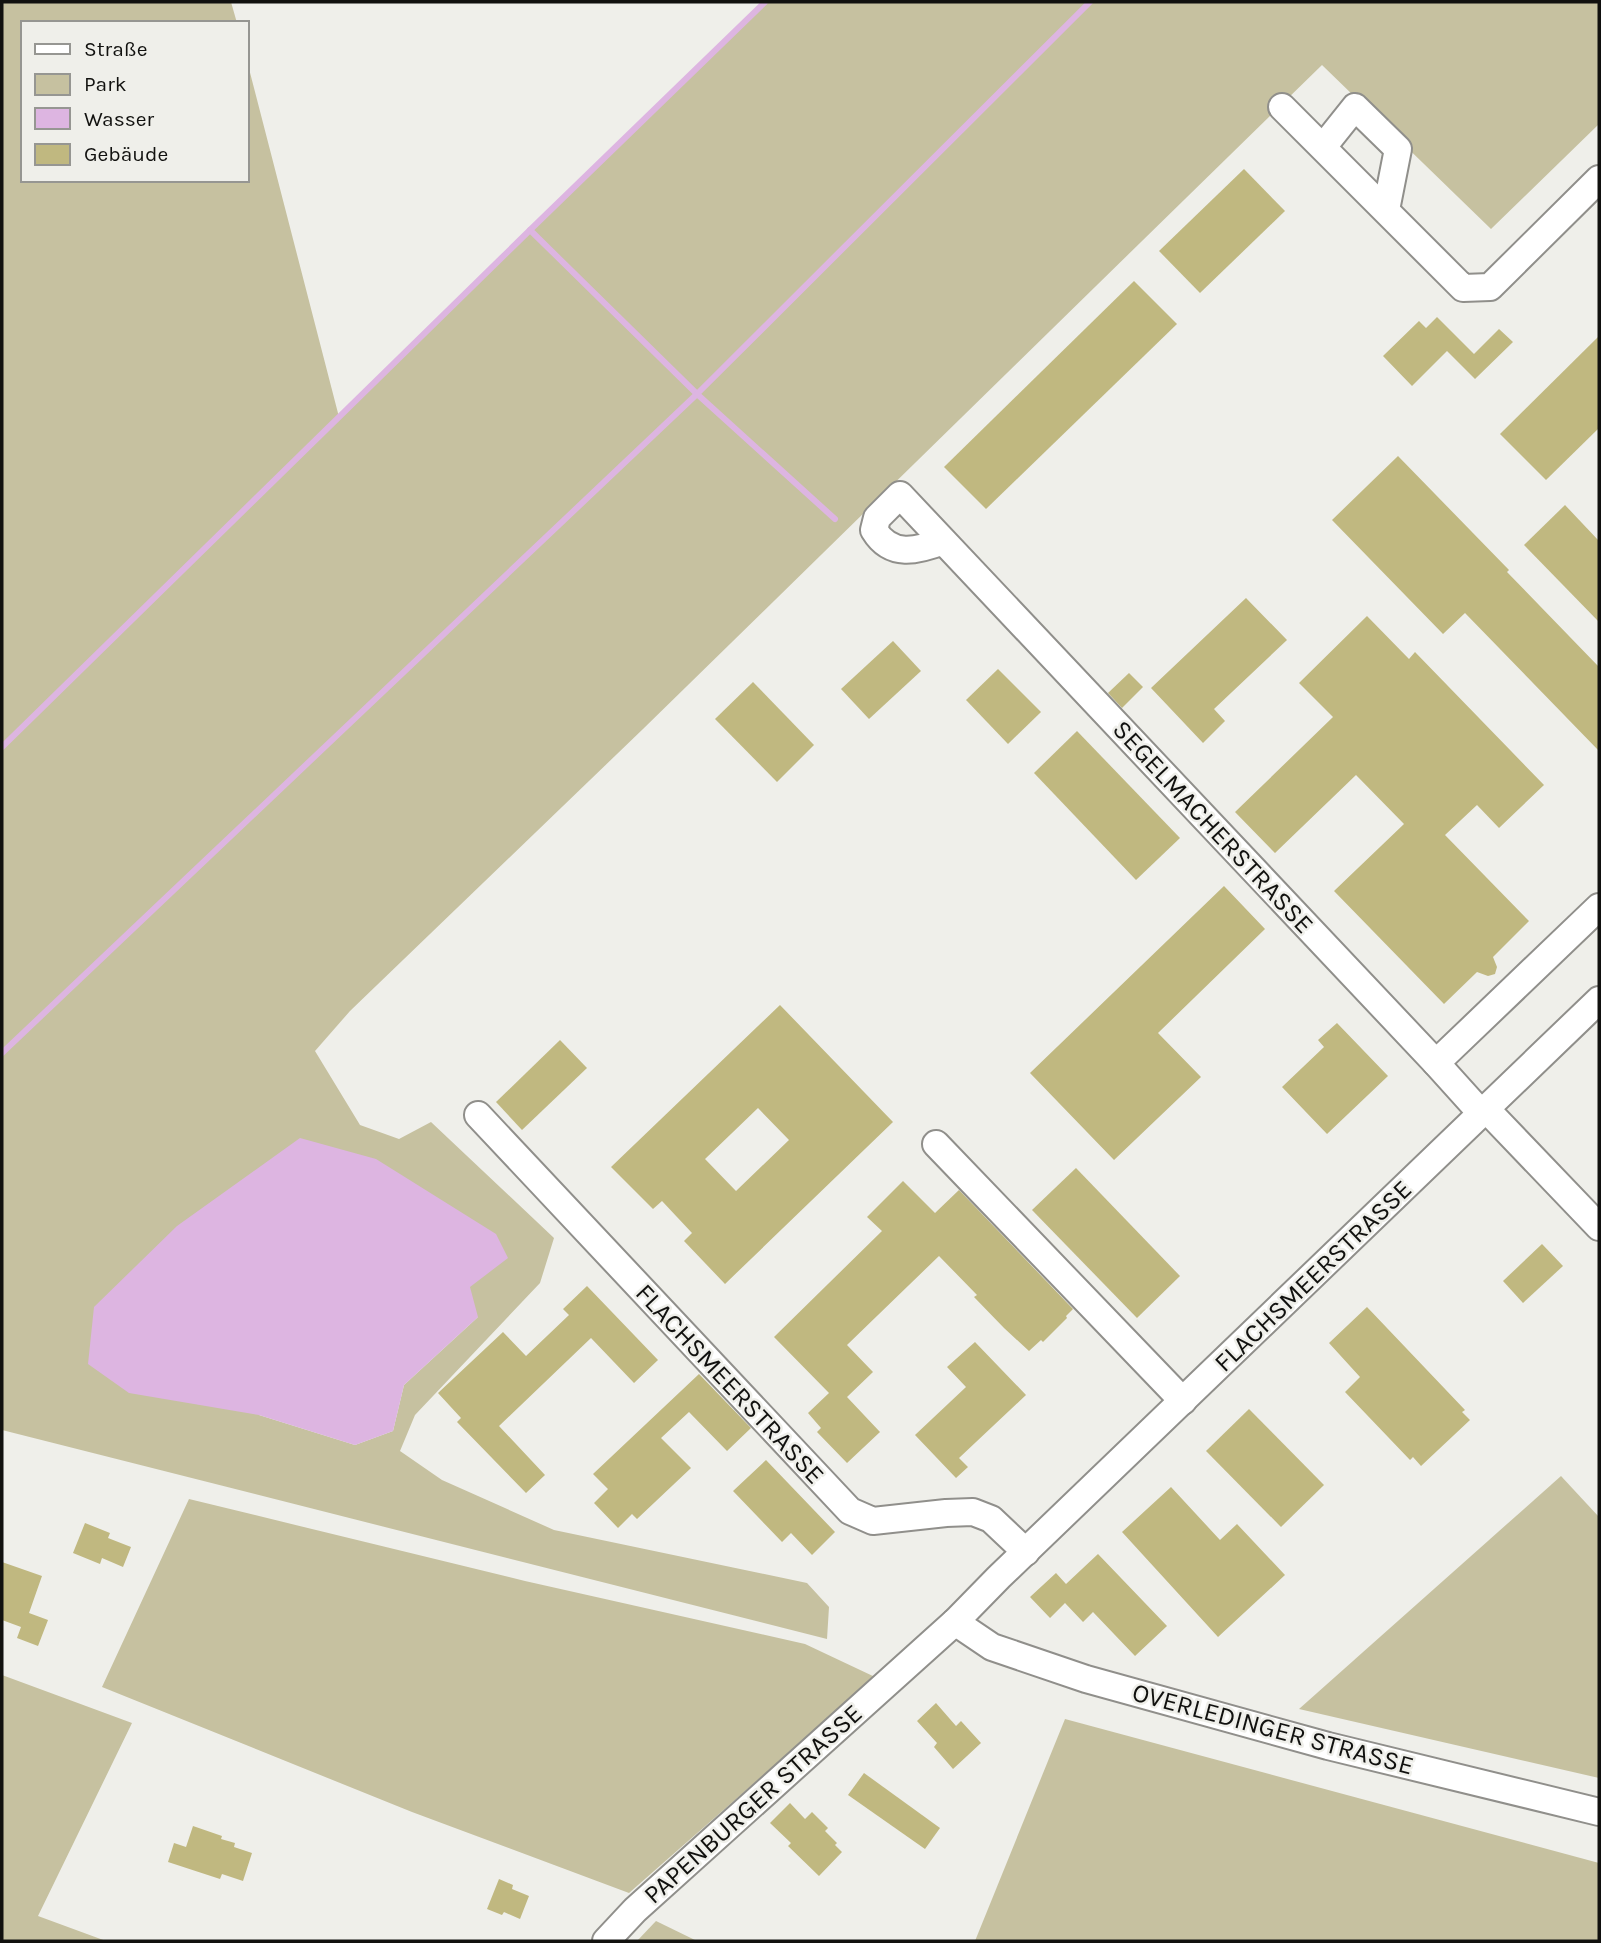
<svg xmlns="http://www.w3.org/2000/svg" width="1601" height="1943" viewBox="0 0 1601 1943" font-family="Karla,sans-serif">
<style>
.green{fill:#c6c1a0;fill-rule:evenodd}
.water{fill:#ddb5e1}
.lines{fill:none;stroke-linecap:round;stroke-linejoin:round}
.stream{stroke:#ddb5e1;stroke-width:6}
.building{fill:#c0b880;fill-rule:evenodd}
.minor-casing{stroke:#908f8b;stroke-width:30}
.minor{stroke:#fff;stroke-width:26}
.labels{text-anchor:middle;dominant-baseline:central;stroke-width:5;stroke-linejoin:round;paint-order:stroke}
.street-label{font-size:26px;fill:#11110f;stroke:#efefea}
</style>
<rect width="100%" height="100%" fill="#efefea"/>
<g class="green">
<path d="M2 2H231L237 23H23V180H247V61L339 417 766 2H1599V124L1491 229 1322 65 643 729 350 1011 315 1051 360 1125 399 1139 431 1122 554 1238 540 1283 415 1415 400 1451 442 1480 554 1530 807 1583 829 1607 827 1639 2 1430ZM478 1317 404 1385 393 1431 355 1445 259 1415Z"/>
<path d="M1561 1476 1599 1517V1778L1299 1709Z"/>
<path d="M189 1499 525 1581 805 1644 875 1677 629 1893 412 1812 102 1687Z"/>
<path d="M2 1675 132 1723 38 1916 106 1941H2Z"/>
<path d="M1065 1719 1599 1863V1941H975Z"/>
<path d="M656 1921 697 1941H637Z"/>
</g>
<path class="water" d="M300 1138 376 1159 496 1234 508 1258 470 1287 478 1317 404 1385 393 1431 355 1445 259 1415 129 1393 88 1364 94 1307 177 1226Z"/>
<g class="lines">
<g class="stream">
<path d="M765 2 530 230 697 394 835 519"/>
<path d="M2 747 530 230"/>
<path d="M2 1053 697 394 1090 2"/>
</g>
</g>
<g class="building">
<path d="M1244 169 1285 211 1200 293 1159 251Z"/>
<path d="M1134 281 1177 324 986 509 944 467Z"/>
<path d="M1437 317 1474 354 1499 329 1513 342 1475 379 1447 351 1412 386 1383 356 1419 321 1426 328Z"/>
<path d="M1599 336V428L1546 480 1500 434Z"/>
<path d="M1398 456 1509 570 1507 572 1599 667V751L1465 613 1443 634 1332 520Z"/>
<path d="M1565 505 1599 541V622L1524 545Z"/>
<path d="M1246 598 1287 640 1214 709 1225 721 1203 743 1151 688Z"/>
<path d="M1367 616 1409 659 1415 652 1544 785 1499 828 1477 805 1445 835 1529 921 1493 957 1497 967 1495 974 1488 976 1477 972 1444 1004 1334 891 1404 824 1356 775 1275 853 1235 812 1333 717 1299 683Z"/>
<path d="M893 641 921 671 869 719 841 689Z"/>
<path d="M998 669 1041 712 1008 744 966 700Z"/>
<path d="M1129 673 1143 687 1122 708 1108 693Z"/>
<path d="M753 682 814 745 777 782 715 719Z"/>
<path d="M1077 731 1180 838 1136 880 1034 773Z"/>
<path d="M1224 886 1265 929 1158 1033 1201 1077 1114 1160 1030 1073Z"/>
<path d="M780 1005 893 1122 725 1284 684 1241 692 1233 662 1201 653 1209 611 1167ZM758 1108 789 1140 736 1191 705 1159Z"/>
<path d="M1337 1023 1388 1076 1327 1134 1282 1087 1324 1047 1318 1040Z"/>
<path d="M560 1040 587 1068 522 1130 496 1102Z"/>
<path d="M1076 1168 1180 1276 1137 1318 1032 1210Z"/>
<path d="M903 1181 935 1213 959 1190 1073 1309 1066 1316 1067 1318 1043 1342 1041 1340 1029 1351 1004 1328 974 1297 977 1295 939 1256 847 1345 873 1372 847 1397 880 1432 847 1463 817 1432 821 1428 808 1413 829 1393 774 1337 882 1231 867 1217Z"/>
<path d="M1542 1244 1563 1266 1523 1303 1503 1281Z"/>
<path d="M587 1286 658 1360 634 1383 591 1338 499 1426 545 1475 526 1493 457 1422 461 1418 438 1393 503 1332 526 1356 569 1315 563 1309Z"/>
<path d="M1367 1307 1465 1410 1462 1412 1470 1420 1421 1466 1413 1457 1410 1460 1345 1392 1360 1377 1329 1343Z"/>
<path d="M975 1342 1026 1395 959 1458 968 1467 956 1478 915 1435 966 1387 947 1367Z"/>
<path d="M699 1374 751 1428 727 1451 689 1412 661 1438 691 1468 637 1519 632 1514 618 1528 594 1503 608 1489 593 1474Z"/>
<path d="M1249 1409 1324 1485 1281 1527 1206 1451Z"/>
<path d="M766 1460 835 1532 812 1555 791 1533 782 1542 733 1491Z"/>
<path d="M1171 1487 1220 1540 1237 1524 1285 1575 1218 1637 1122 1532Z"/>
<path d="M85 1523 110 1533 108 1538 131 1547 123 1567 102 1558 100 1564 73 1553Z"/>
<path d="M1098 1554 1167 1626 1135 1656 1093 1612 1083 1622 1065 1603 1050 1618 1030 1597 1056 1573 1066 1584Z"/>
<path d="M2 1562 42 1576 29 1613 48 1620 38 1646 17 1638 21 1627 2 1620Z"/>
<path d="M936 1703 956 1726 961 1721 981 1743 953 1769 934 1747 937 1743 917 1721Z"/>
<path d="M864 1773 940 1828 925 1849 848 1795Z"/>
<path d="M790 1803 805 1819 812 1812 828 1828 825 1831 837 1843 835 1845 842 1852 819 1876 788 1846 791 1843 770 1823Z"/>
<path d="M193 1826 222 1836 221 1839 235 1843 234 1847 252 1853 243 1881 222 1874 220 1879 168 1862 174 1843 186 1847Z"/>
<path d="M499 1879 513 1885 512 1889 529 1896 520 1919 504 1912 502 1915 487 1909Z"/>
</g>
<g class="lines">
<g class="minor-casing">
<g id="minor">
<path d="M1282 107 1463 288 1490 287 1599 179"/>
<path d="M1323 147 1355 107 1398 149 1386 210"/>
<path d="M943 541C917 551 891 558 874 530L877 518 900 495 1436 1063 1482 1114"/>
<path d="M1436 1063 1599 907"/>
<path d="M1486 1109 1599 1227"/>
<path d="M478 1115 850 1511 873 1521 946 1513 973 1512 991 1519 1026 1552"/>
<path d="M936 1144 1183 1401"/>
<path d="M955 1622 992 1647 1086 1679 1328 1746 1599 1812"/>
<path d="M606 1941 635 1910 955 1622 999 1577 1599 1000"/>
</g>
</g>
<use href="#minor" class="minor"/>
</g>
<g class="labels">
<g class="street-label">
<text transform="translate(1213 827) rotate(47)">SEGELMACHERSTRASSE</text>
<text transform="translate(1313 1276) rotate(-44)">FLACHSMEERSTRASSE</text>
<text transform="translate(730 1384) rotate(47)">FLACHSMEERSTRASSE</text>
<text transform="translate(1273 1729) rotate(15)">OVERLEDINGER STRASSE</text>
<text transform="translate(753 1804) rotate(-42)">PAPENBURGER STRASSE</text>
</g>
</g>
<rect width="1601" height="1943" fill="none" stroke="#11110f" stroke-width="7"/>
<rect x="21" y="21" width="228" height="161" fill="#efefea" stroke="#969692" stroke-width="2"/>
<rect x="35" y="44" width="35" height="10" fill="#ffffff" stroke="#969692" stroke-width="2"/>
<text x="84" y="56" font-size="21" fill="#11110f">Straße</text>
<rect x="35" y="74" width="35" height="21" fill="#c6c1a0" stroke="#969692" stroke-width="2"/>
<text x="84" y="91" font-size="21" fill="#11110f">Park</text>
<rect x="35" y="108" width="35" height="21" fill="#ddb5e1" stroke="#969692" stroke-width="2"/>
<text x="84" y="126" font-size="21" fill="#11110f">Wasser</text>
<rect x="35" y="144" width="35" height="21" fill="#c0b880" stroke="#969692" stroke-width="2"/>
<text x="84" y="161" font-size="21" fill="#11110f">Gebäude</text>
</svg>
